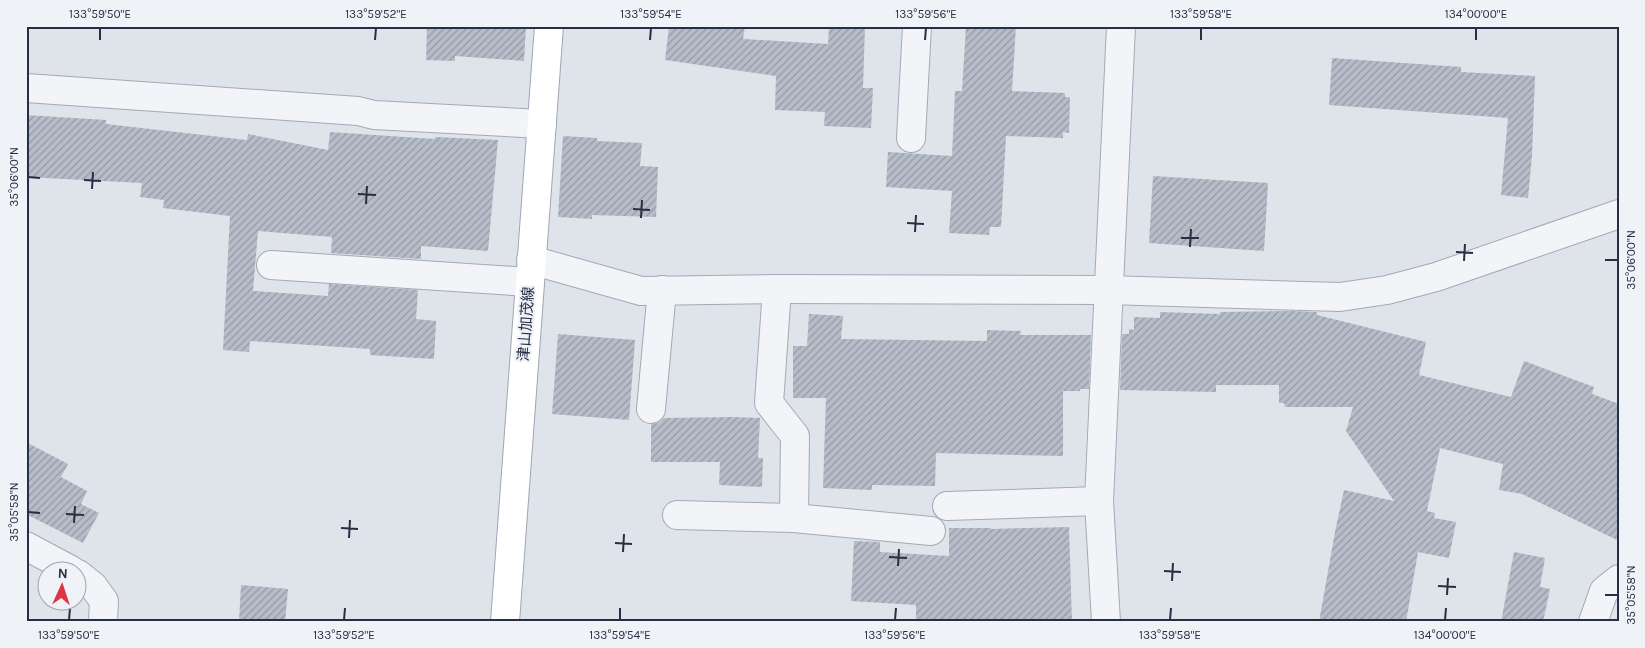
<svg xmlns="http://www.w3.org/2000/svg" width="1645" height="648" viewBox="0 0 1645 648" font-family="Karla,'Noto Sans JP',sans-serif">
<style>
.building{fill:url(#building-hatch)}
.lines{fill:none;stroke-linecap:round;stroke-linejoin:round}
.minor-casing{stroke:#a4a9b5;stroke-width:30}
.primary-casing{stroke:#9da6b7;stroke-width:30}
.minor{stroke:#f2f4f8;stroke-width:28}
.primary{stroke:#fff;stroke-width:28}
.ticks{fill:none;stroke:#262f43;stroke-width:2}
.labels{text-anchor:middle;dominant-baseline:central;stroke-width:4.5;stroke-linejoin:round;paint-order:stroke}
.street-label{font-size:15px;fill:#262f43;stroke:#eff2f7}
.neatline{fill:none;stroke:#262f43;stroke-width:2}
.ticks-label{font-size:12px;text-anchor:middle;fill:#262f43}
</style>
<defs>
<pattern id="building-hatch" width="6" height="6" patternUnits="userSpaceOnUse" patternTransform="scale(1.25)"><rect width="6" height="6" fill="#b6bcc8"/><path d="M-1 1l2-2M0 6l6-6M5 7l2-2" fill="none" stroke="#9499a4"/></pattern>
</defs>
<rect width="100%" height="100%" fill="#dfe3ea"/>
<g class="building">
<path d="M427 26H526L524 61 455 56V61L426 60Z"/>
<path d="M669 26H745L743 39 828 44 829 26H865L863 88H873L871 128 824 126 825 112 775 110 776 76 665 60Z"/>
<path d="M966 26H1016L1012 91 1065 93V97H1070L1069 133 1063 132V138L1006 136 1001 227H990L989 235 949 233 952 191 886 187 888 152 952 156 955 91H962Z"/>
<path d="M1332 58 1461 67V72L1535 76 1532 156 1528 198 1501 195 1508 118 1329 105Z"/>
<path d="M26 115 106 120V124L247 140 248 134 328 150 330 132 435 139V137L498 140 488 251 421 246V259L331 253 332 237 258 231 253 291 328 296 329 284 418 290 416 319 436 321 434 359 370 355V349L250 341 249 352 223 350 230 216 163 208 164 200 140 197 142 183 26 177Z"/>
<path d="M563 136 597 138V141L642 143 640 166 658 167 656 217 592 215V219L558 217Z"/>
<path d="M1153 176 1268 183 1264 251 1149 243Z"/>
<path d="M1292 311 1317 312V315L1426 342 1419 375 1511 397 1524 361 1594 387 1592 394 1619 404V541L1522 494 1499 490 1503 464 1440 448 1427 511 1435 513 1434 518 1456 522 1449 558 1418 552 1406 622H1319L1335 532 1344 490 1394 501 1346 431 1353 407H1285L1284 403H1279V385H1216V392L1120 390 1122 334H1129V329L1134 330V317L1160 318V312L1220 314V312Z"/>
<path d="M809 314 843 316 841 339 987 341V330L1021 331 1020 335H1091L1089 389H1080V391H1063V456L936 453 935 486 872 485V490L823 488 826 398H793V346H807Z"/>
<path d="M558 334 635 340 629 420 552 414Z"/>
<path d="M731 417 760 418 758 458H763L762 487 719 485 720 462H651V424L658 423 664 418Z"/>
<path d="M26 442 68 464 61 477 87 491 81 504 99 513 83 543 26 514Z"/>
<path d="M1069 527 1072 622H916V605L851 601 854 541 880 542V552L949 556V528H991V529Z"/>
<path d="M1514 552 1545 558 1540 587 1550 589 1543 622H1501Z"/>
<path d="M241 585 288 589 285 622H239Z"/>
</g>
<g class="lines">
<g class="minor-casing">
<g id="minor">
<path d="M26 88 358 111 374 115 542 124"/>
<path d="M911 138 917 26"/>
<path d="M531 260 641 291 777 289 1108 290 1340 297 1387 290 1436 277 1619 214"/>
<path d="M271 265 529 282"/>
<path d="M651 409 662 290"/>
<path d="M947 506 1099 501"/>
<path d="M677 515 794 518 795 436 769 403 777 289"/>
<path d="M794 518 931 531"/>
<path d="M26 546 71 570"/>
<path d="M78 574 93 586 104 601 103 622"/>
<path d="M1106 622 1099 501 1121 26"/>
<path d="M1593 622 1604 591 1619 579"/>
</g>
</g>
<g class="primary-casing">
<path id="primary" d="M505 622 549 26"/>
</g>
<use href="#minor" class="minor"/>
<use href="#primary" class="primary"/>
</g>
<path class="ticks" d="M100 40V28M375 40 376 28M650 40 651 28M925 40 926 28M1201 40V28M1476 40V28M28 177 40 178M84 180 101 181M92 189 93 172M358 194 376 195M366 204 367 186M633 209 650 210M641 218 642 200M907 223 924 224M915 232 916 215M1181 238H1199M1190 247 1191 229M1456 252 1473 253M1605 260H1618M1464 261 1465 244M28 512 40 513M66 514 84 515M74 523 75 506M341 528 358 529M349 538 350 520M615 543 632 544M623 552 624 534M889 557 907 558M898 566 899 549M1164 571 1181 572M1172 581 1173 563M1438 586 1456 587M1447 595 1448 578M1605 595H1618M69 620 70 608M344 620 345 608M620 620V608M895 620 896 608M1170 620 1171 608M1445 620 1446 608"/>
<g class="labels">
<g class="street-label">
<text transform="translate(526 324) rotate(-86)">津山加茂線</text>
</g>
</g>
<rect width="1645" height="648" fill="none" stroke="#eff2f7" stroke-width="55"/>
<g transform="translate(62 586) rotate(3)"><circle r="24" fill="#eff2f7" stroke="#9fa4af"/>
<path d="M0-4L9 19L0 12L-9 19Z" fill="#dc3749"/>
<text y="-8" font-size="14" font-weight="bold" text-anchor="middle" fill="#262f43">N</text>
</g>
<rect x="28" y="28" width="1590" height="592" class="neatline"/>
<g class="ticks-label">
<text x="100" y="18">133°59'50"E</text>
<text x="376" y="18">133°59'52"E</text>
<text x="651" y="18">133°59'54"E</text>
<text x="926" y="18">133°59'56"E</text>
<text x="1201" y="18">133°59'58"E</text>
<text x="1476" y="18">134°00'00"E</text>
<text transform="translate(14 177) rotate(-90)" y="4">35°06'00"N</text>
<text transform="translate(1631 260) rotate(-90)" y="4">35°06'00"N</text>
<text transform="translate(14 512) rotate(-90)" y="4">35°05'58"N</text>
<text transform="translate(1631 595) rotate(-90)" y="4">35°05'58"N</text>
<text x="69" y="639">133°59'50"E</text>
<text x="344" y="639">133°59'52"E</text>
<text x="620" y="639">133°59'54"E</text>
<text x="895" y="639">133°59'56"E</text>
<text x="1170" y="639">133°59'58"E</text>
<text x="1445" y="639">134°00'00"E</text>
</g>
</svg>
